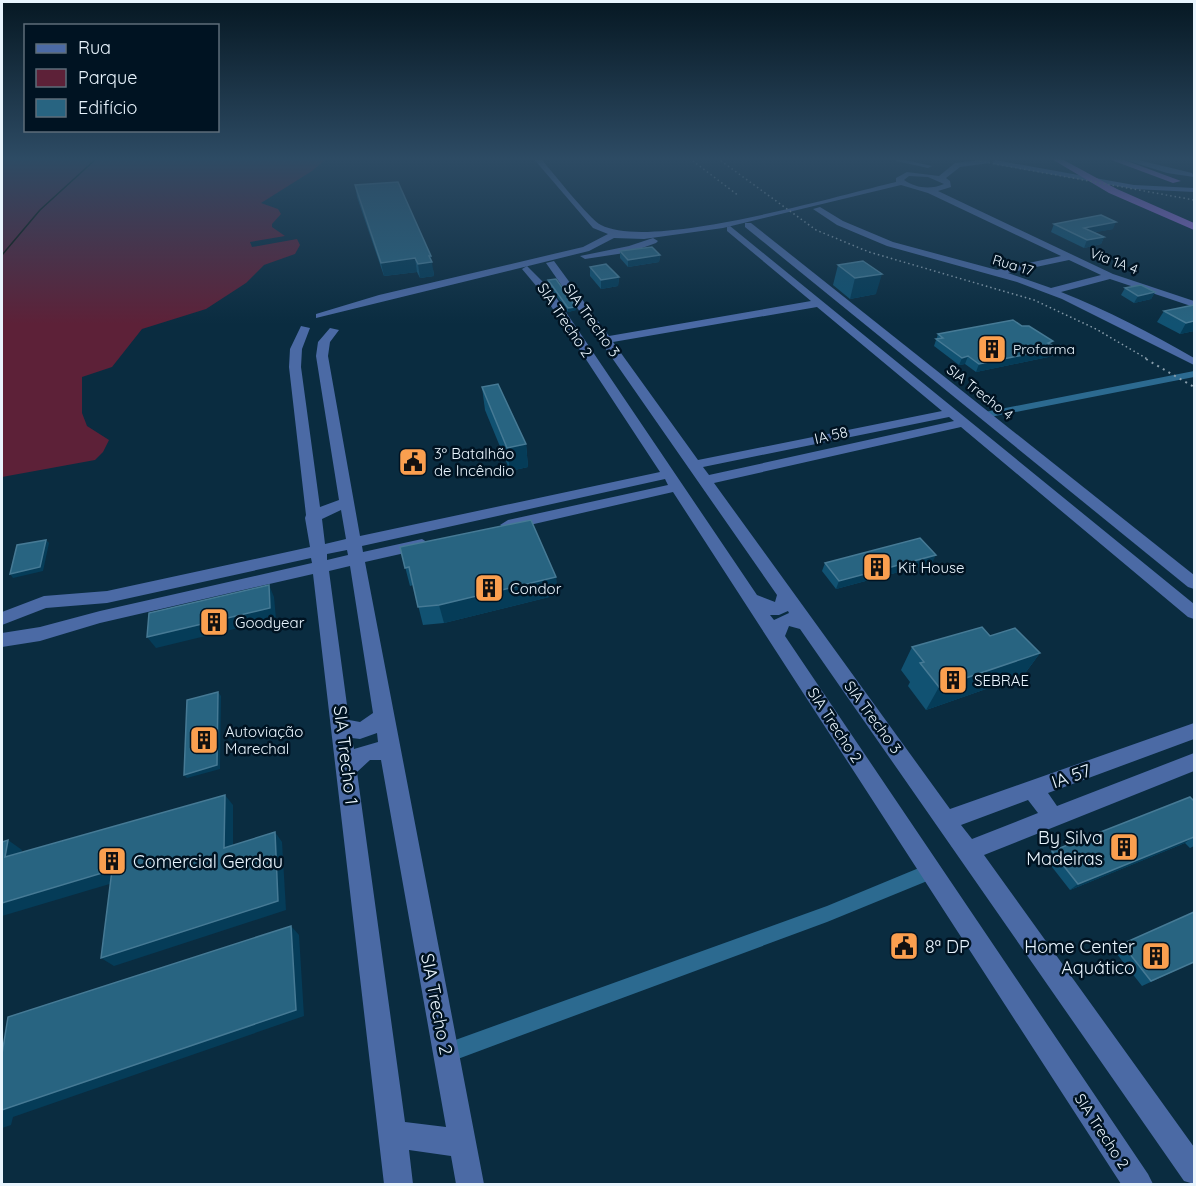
<svg xmlns="http://www.w3.org/2000/svg" width="1196" height="1186" viewBox="0 0 1196 1186" font-family="Quicksand,sans-serif">
<style>
.green{fill:#5d2138}
.lines{fill:none;stroke-linecap:round;stroke-linejoin:round}
.stream{stroke:#0c0f03;stroke-width:1.5}
.street{fill:#2c6a90;fill-rule:evenodd}
.secondary{fill:#4b6aa5;fill-rule:evenodd}
.highway{fill:#9369d6;fill-rule:evenodd}
.rail-far1{stroke:#889dab;stroke-width:1.5;stroke-dasharray:1.5 3;stroke-linecap:butt}
.rail{stroke:#889dab;stroke-width:2;stroke-dasharray:2 4.5;stroke-linecap:butt}
.wall{fill:#115272}
.shaded-wall{fill:#053c58}
.building{fill:#286481;stroke:#467a95;stroke-width:1.5}
.labels{text-anchor:middle;dominant-baseline:central;stroke-width:5;stroke-linejoin:round;paint-order:stroke}
.far-street-label{font-size:14px;fill:#e8f4fd;stroke:#001322}
.far-poi-label{font-size:14px;fill:#e8f4fd;stroke:#001322;text-anchor:start}
.street-label{font-size:15px;fill:#e8f4fd;stroke:#001322}
.poi-label{font-size:15px;fill:#e8f4fd;stroke:#001322;text-anchor:start}
.near-street-label{font-size:18px;fill:#e8f4fd;stroke:#001322}
.near-poi-label{font-size:18px;fill:#e8f4fd;stroke:#001322;text-anchor:end}
</style>
<rect width="100%" height="100%" fill="#0a2c40"/>
<path class="green" d="M2 158H327L312 171 261 203 278 209 281 214 272 224V227L285 236 250 242 252 247 297 239 300 245 295 254 264 265 246 283 206 309 142 329 112 367 82 377V413L87 426 109 440 103 452 95 460 2 477Z"/>
<g class="lines">
<path class="stream" d="M2 255 40 210 97 158"/>
<g class="street">
<path d="M1194 371V377L985 418 980 415 985 412Z"/>
<path d="M931 863 937 865 939 871 937 877 827 922 447 1063 440 1060 437 1053 440 1046 447 1043 827 906Z"/>
</g>
<g class="secondary">
<path d="M533 158H540C552 171 589 219 601 225 651 251 836 196 896 182V178L907 172 939 176 955 163 990 159V163L960 167 946 178 950 181 951 187 938 191 1113 274 1194 301V307L1110 279 1061 292C1107 310 1151 333 1194 358V365L1062 299 1017 282 887 246 837 225 813 209 820 207 843 221 893 242 997 270 1061 256 928 193 901 185 723 228 644 239 614 238 589 251 316 318V314L379 295 583 247 608 234 593 228ZM909 176 928 177 944 184C930 190 916 188 904 180ZM1069 260 1101 275 1051 288 1008 273Z"/>
<path d="M896 158 932 166 928 168 896 161Z"/>
<path d="M1119 158H1130L1192 173 1194 177 1167 173Z"/>
<path d="M995 160 1134 185 1194 188V192L1134 189 992 164Z"/>
<path d="M745 223H751L1194 575V589L1188 587 745 227Z"/>
<path d="M730 226 1194 604V619L1188 617 961 427 714 483 950 809 1194 723V739L1048 793 1057 806 1194 753V771L984 855 1194 1147V1184L1184 1181 800 629 789 626 785 636 1148 1174 1153 1184H1121L673 492 508 530 500 525 508 520 668 485 665 479 362 546 363 552 422 539 430 544 427 548 365 562 484 1184H456L451 1156 409 1150 413 1184H384L313 574 100 623 40 641 2 647V633L40 627 100 611 312 563 311 558 107 603 46 608 2 625V612L44 596 107 591 310 547 305 518 306 515 289 367 290 349 301 326 310 328 302 349 301 367 320 507 339 500 316 356 318 342 330 328 339 330 330 342 328 356 360 536 660 472 543 294 522 269 527 266 551 290 757 595 775 602 777 595 546 263 554 261 609 336 811 301 727 231V227ZM817 307 942 411 698 460 613 342ZM949 417 954 421 709 475 703 467ZM341 510 346 539 325 544 322 519ZM347 550 348 555 327 560V554ZM350 566 373 713 360 722 349 720 329 571ZM788 611 789 613 774 620 770 615H779ZM377 733 378 742 354 749 352 738 360 739ZM370 760H381L446 1127 405 1122 357 772ZM1028 800 1038 813 972 839 961 825Z"/>
<path d="M653 238 658 241 656 243 631 252 585 259 580 256 629 246Z"/>
</g>
<g class="highway">
<path d="M1050 158H1060L1117 189 1194 223V230L1109 193Z"/>
<path d="M1106 158H1119L1181 181 1173 183Z"/>
</g>
<g class="rail-far1">
<path d="M689 158 739 196"/>
<path d="M717 158 816 230 869 252 1034 300 1096 329 1149 360"/>
<path d="M962 158 1194 200"/>
</g>
<path class="rail" d="M1146 359 1194 387"/>
</g>
<g class="wall">
<path d="M355 185 433 269 434 276 420 278 417 272 384 276 357 197Z"/>
<path d="M1054 224 1113 229 1095 232 1104 237 1101 244 1084 248 1051 232Z"/>
<path d="M620 251 660 255 659 262 628 267 620 258Z"/>
<path d="M838 265 876 294 850 299 833 285Z"/>
<path d="M590 267 619 277 618 286 601 289 590 276Z"/>
<path d="M548 280 576 307V310L568 312 548 284Z"/>
<path d="M1125 288 1155 292 1151 299 1134 303 1121 295Z"/>
<path d="M1194 305V331L1180 334 1157 322 1164 311Z"/>
<path d="M938 334 1052 345 1053 356 976 372 965 364 959 365 934 346Z"/>
<path d="M482 387 526 444 528 467 510 471 485 410Z"/>
<path d="M400 547 556 577 557 595 444 623 423 625 413 585 410 586Z"/>
<path d="M825 563H932L836 589 822 571Z"/>
<path d="M990 636 1040 653 1023 676 926 710 908 686 910 682 901 670 912 647Z"/>
<path d="M1194 801V846L1190 848 1185 843 1070 890 1045 858 1052 851Z"/>
<path d="M1122 944 1194 962 1142 986 1113 949Z"/>
</g>
<g class="shaded-wall">
<path d="M1116 222 1113 229 1081 235 1084 228Z"/>
<path d="M1104 237 1101 244 1084 248 1087 240Z"/>
<path d="M660 255 659 262 628 267V260Z"/>
<path d="M429 256H431L434 276 420 278 418 264Z"/>
<path d="M415 258 417 272 384 276 381 263Z"/>
<path d="M882 274 876 294 850 299 855 278Z"/>
<path d="M619 277 618 286 601 289V280Z"/>
<path d="M1155 292 1151 299 1134 303 1138 296Z"/>
<path d="M576 307V310L568 312V308Z"/>
<path d="M1194 321V331L1180 334 1186 323Z"/>
<path d="M1057 348 1053 356 976 372 979 364Z"/>
<path d="M968 356 965 364 959 365 962 358Z"/>
<path d="M526 444 528 467 510 471 507 448Z"/>
<path d="M46 540 49 543 43 571 13 578 10 574Z"/>
<path d="M936 555 932 563 836 589 839 581Z"/>
<path d="M556 577 557 595 444 623 439 605Z"/>
<path d="M269 585 274 597 276 619 156 648 147 637Z"/>
<path d="M1040 653 1023 676 926 710 939 687Z"/>
<path d="M218 692 221 696 220 769 187 778 184 775Z"/>
<path d="M225 795 233 805V857L224 848Z"/>
<path d="M275 832 282 842 286 910 114 966 101 958Z"/>
<path d="M1194 836 1185 843 1070 890 1078 884Z"/>
<path d="M8 840 22 850 18 867 5 857Z"/>
<path d="M112 870 123 880 2 916V903Z"/>
<path d="M291 926 299 935 304 1016 13 1117 11 1125 2 1128V1110Z"/>
</g>
<g class="building">
<path d="M398 182 431 256H429L432 262 418 264 415 258 381 263 355 185Z"/>
<path d="M1101 215 1116 222 1084 228 1104 237 1087 240 1054 224Z"/>
<path d="M652 247 660 255 628 260 620 251Z"/>
<path d="M863 261 882 274 855 278 838 265Z"/>
<path d="M606 264 619 277 601 280 590 267Z"/>
<path d="M556 279 576 307 568 308 548 280Z"/>
<path d="M1141 285 1155 292 1138 296 1125 288Z"/>
<path d="M1194 305V321L1186 323 1164 311Z"/>
<path d="M1013 320 1022 326H1029L1053 341 1048 343 1057 348 979 364 968 356 962 358 936 339 943 338 938 334Z"/>
<path d="M498 384 526 444 507 448 482 387Z"/>
<path d="M531 520 556 577 439 605 418 607 409 567 405 568 400 547Z"/>
<path d="M920 538 936 555 839 581 825 563Z"/>
<path d="M46 540 40 567 10 574 17 545Z"/>
<path d="M269 585 270 608 147 637 149 613Z"/>
<path d="M982 627 990 636 1015 628 1040 653 939 687 920 663 924 662 912 647Z"/>
<path d="M218 692 217 765 184 775 187 700Z"/>
<path d="M225 795 224 848 275 832 278 901 101 958 112 870 2 903V842L8 840 5 857Z"/>
<path d="M1190 797 1194 801V837L1078 884 1052 851Z"/>
<path d="M1194 912V962L1151 981 1122 944Z"/>
<path d="M291 926 296 1010 2 1110V1054L8 1017Z"/>
</g>
<linearGradient id="sky" x2="0" y2="1"><stop stop-color="#061823"/><stop offset="0.49" stop-color="#2d4b64"/><stop offset="1" stop-color="#2d4b64" stop-opacity="0"/></linearGradient>
<rect width="1196" height="324" fill="url(#sky)"/>
<defs>
<g id="building-square" transform="scale(1.5)"><rect x="-9" y="-9" width="18" height="18" rx="4" fill="#fa9f4f" stroke="#001322"/><path d="M-4-6H4V6H1V3H-1V6H-4ZM-2.5-4.3h1.7v1.8h-1.7ZM.8-4.3h1.7v1.8H.8ZM-2.5-1h1.7V.8h-1.7ZM.8-1h1.7V.8H.8Z" fill="#111"/></g>
<g id="civic-square" transform="scale(1.5)"><rect x="-9" y="-9" width="18" height="18" rx="4" fill="#fa9f4f" stroke="#001322"/><path d="M-.6-6.5H3V-4.5H.6V-3L4-1V1h2V6H-6V1h2V-1L-.6-3ZM-1.2 2.5V6h2.4V2.5Z" fill="#111"/></g>
</defs>
<g fill-rule="evenodd">
<use href="#building-square" x="992" y="349"/>
<use href="#civic-square" x="413" y="462"/>
<use href="#building-square" x="877" y="567"/>
<use href="#building-square" x="489" y="588"/>
<use href="#building-square" x="214" y="622"/>
<use href="#building-square" x="953" y="680"/>
<use href="#building-square" x="204" y="740"/>
<use href="#building-square" x="1124" y="847"/>
<use href="#building-square" x="112" y="861"/>
<use href="#civic-square" x="904" y="946"/>
<use href="#building-square" x="1156" y="956"/>
</g>
<g class="labels">
<g class="far-street-label">
<text transform="translate(1114 261) rotate(21)">Via 1A 4</text>
<text transform="translate(1013 265) rotate(17)">Rua 17</text>
<text transform="translate(980 392) rotate(38)">SIA Trecho 4</text>
</g>
<g class="far-poi-label">
<text x="1013" y="349">Profarma</text>
</g>
<g class="street-label">
<text transform="translate(565 320) rotate(56)">SIA Trecho 2</text>
<text transform="translate(592 320) rotate(55)">SIA Trecho 3</text>
<text transform="translate(831 435) rotate(-13)">IA 58</text>
<text transform="translate(873 717) rotate(54)">SIA Trecho 3</text>
<text transform="translate(835 725) rotate(57)">SIA Trecho 2</text>
<text transform="translate(1102 1131) rotate(57)">SIA Trecho 2</text>
</g>
<g class="poi-label">
<text x="434" y="453">3º Batalhão<tspan x="434" dy="17">de Incêndio</tspan></text>
<text x="898" y="567">Kit House</text>
<text x="510" y="588">Condor</text>
<text x="235" y="622">Goodyear</text>
<text x="974" y="680">SEBRAE</text>
<text x="225" y="731">Autoviação<tspan x="225" dy="17">Marechal</tspan></text>
</g>
<g class="near-street-label">
<text transform="translate(346 755) rotate(83)">SIA Trecho 1</text>
<text transform="translate(1071 776) rotate(-19)">IA 57</text>
<text transform="translate(437 1004) rotate(79)">SIA Trecho 2</text>
</g>
<g class="near-poi-label">
<text x="1103" y="837">By Silva<tspan x="1103" dy="21">Madeiras</tspan></text>
<text x="133" y="861" text-anchor="start">Comercial Gerdau</text>
<text x="925" y="946" text-anchor="start">8ª DP</text>
<text x="1135" y="946">Home Center<tspan x="1135" dy="21">Aquático</tspan></text>
</g>
</g>
<rect width="1196" height="1186" fill="none" stroke="#e8f4fd" stroke-width="6"/>
<rect x="24" y="24" width="195" height="108" fill="#001322" stroke="#5d6d7a" stroke-width="1.5"/>
<rect x="36" y="44" width="30" height="9" fill="#4b6aa5" stroke="#5d6d7a" stroke-width="1.5"/>
<text x="78" y="54" font-size="18" fill="#e8f4fd">Rua</text>
<rect x="36" y="69" width="30" height="18" fill="#5d2138" stroke="#5d6d7a" stroke-width="1.5"/>
<text x="78" y="84" font-size="18" fill="#e8f4fd">Parque</text>
<rect x="36" y="99" width="30" height="18" fill="#286481" stroke="#5d6d7a" stroke-width="1.5"/>
<text x="78" y="114" font-size="18" fill="#e8f4fd">Edifício</text>
</svg>
